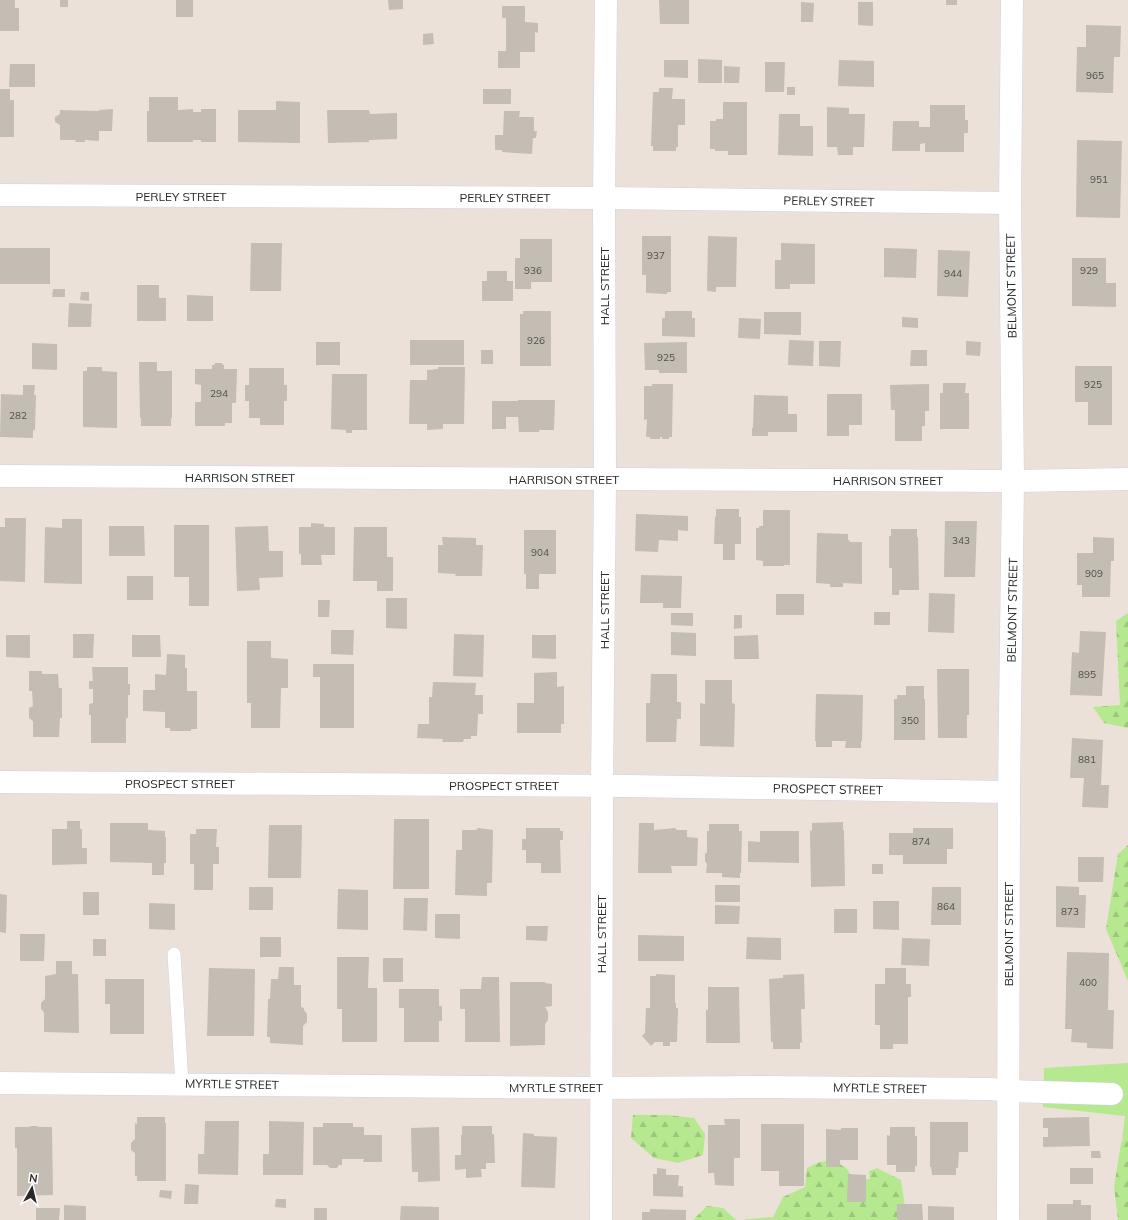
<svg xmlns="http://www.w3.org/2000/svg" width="1128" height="1220" viewBox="0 0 1128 1220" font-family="Mulish,sans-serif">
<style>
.grass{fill:#b5e88f}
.forest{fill:url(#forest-firs)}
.building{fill:#c3bdb4}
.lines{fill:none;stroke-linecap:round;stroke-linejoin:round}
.lane-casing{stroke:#cdd3e3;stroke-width:14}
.street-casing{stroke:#cdd3e3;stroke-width:23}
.secondary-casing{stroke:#cdd3e3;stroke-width:23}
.lane{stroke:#fff;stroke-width:13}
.street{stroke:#fff;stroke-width:22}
.secondary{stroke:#fff;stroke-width:22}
.labels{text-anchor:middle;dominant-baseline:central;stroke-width:3;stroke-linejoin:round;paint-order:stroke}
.number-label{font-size:10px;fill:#4f4d4b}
.street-label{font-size:12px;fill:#282828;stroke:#fff}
</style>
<defs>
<pattern id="forest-firs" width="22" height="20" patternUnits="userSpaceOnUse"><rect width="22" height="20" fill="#b5e88f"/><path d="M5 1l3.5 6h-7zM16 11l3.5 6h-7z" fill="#9cc77b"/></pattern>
</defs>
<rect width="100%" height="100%" fill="#ece1d8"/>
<path class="grass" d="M1128 1063V1133L1122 1141 1125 1116 1043 1107 1044 1068Z"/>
<g class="forest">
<path d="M1128 613V728L1104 723 1093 707 1120 705 1116 621Z"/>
<path d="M1128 845V981L1106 929 1118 854Z"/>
<path d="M633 1115H667L694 1118 705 1134 703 1155 678 1163 654 1158 631 1138Z"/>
<path d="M1128 1133V1220H1118L1114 1187 1121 1143Z"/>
<path d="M833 1160 846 1168 855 1180 870 1179 869 1171 877 1168 901 1180 907 1220H743L747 1219 773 1217 783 1197 805 1187 807 1168 820 1162Z"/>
<path d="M707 1206 723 1208 736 1220H693Z"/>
</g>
<g class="building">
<path d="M0 0H15V8H19V31H0Z"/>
<rect x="60" y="0" width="8" height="7"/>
<rect x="176" y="0" width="17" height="17"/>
<path d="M388 0H403V9L389 10Z"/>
<path d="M659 0H689V24H660Z"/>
<rect x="946" y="0" width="11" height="5"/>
<path d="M801 2 814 3 813 22H801Z"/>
<path d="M858 2H873V26L858 25Z"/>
<path d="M502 6H525V22L538 23V33L535 32V52H520V68H498V51H506V18H502Z"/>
<path d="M1086 25 1121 26 1120 57H1114L1113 93 1076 92 1077 47H1086Z"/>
<path d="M433 33 434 44 423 45V34Z"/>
<path d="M698 59 722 60V83H698Z"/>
<path d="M664 60H688V78L664 77Z"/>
<path d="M839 60 874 61V87L838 86Z"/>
<path d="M765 62H785L784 92H765Z"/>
<path d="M10 64H35V87H9Z"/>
<path d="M724 66 740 67 739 83H724Z"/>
<rect x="787" y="87" width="8" height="8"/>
<path d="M659 88H673L672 99H685V125H678V147H676V151H653V146H651L653 92H659Z"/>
<path d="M0 89H10V100H14V137H0Z"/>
<rect x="483" y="89" width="28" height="15"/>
<path d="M149 97H178V110L193 109V112H201V109H216V142H201V140H193V142H147V111H149Z"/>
<path d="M276 101 300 102V143L238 142V110H276Z"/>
<path d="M723 102H747V155H728V151H715V149H710V121H716V119H723Z"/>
<path d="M930 105H965V120H968V133H964V152H925V143L920 144V151H892L893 121H919V127H930Z"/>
<path d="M827 107 849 108V114H865L864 147H853V155H838L837 147H827Z"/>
<path d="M113 109 112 131H99V141L85 140V142H75L76 140H60V125L55 122V117L60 114V110L99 111V110Z"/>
<path d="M327 110H369L370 114 397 113V139L369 140V142L328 143Z"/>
<path d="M504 111H520L519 117H534V131H537L536 138H533L532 154 502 152V150H495V135H503Z"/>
<path d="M779 114H800V126H813V156L778 155Z"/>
<path d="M1077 140 1122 141 1120 218 1076 217Z"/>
<path d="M642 236H671V292H667V294L646 293V275H642Z"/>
<path d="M708 236 737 237 736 287H716V292L707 291Z"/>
<path d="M520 239H552V282H531V289H515V258H520Z"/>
<path d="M251 243H282L281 291H250Z"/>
<path d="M781 243 815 244V284H790V289H775V260H781Z"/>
<rect x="0" y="248" width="50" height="36"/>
<path d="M884 248 917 249 916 278 884 277Z"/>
<path d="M938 250 970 251 968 297 937 296Z"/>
<path d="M1072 258H1106V283H1116V307L1072 306Z"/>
<path d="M487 271H507V281H513V301H482V281H487Z"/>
<path d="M137 285H159V298H166V321H137Z"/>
<path d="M53 289H65V297H52Z"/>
<path d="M81 292H89V301L80 300Z"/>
<path d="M187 295 213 296V321H187Z"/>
<path d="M69 303 92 304 91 327H68Z"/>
<path d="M523 311H551V366H520V314H523Z"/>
<path d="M665 311H692V318H695V337L662 336V318H665Z"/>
<path d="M764 312H801V335L764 334Z"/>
<path d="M902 317 918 318V328L902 327Z"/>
<path d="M739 318 761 319 760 339 738 338Z"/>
<rect x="410" y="340" width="54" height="25"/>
<path d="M789 340 814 341 813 366 788 365Z"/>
<path d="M819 341H841L840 367 819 366Z"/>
<path d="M966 341 981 342 980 356 966 355Z"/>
<rect x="316" y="342" width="24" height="23"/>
<path d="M687 342V373H659V370H645L644 343Z"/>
<path d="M32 343 57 344V370L32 369Z"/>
<rect x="481" y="350" width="12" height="14"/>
<path d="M911 350H927V366H910Z"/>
<path d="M139 362H157V371H172V418H171V426H141V418H140Z"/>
<path d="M215 363H222V364L224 365V369H237L236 403H232V423H225V426H195V402H201V385L195 384V369H212V365H214Z"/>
<path d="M1075 366H1112V425H1088V402H1075Z"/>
<path d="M87 367H102V371L117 372V428L83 427V371H87Z"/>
<path d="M438 367H465L464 424H443V429L427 430V424H409L410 380H427V370L438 369Z"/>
<path d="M249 368H284V385H287V401H284V425H260V418H249V401H245V385H249Z"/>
<path d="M332 374H367V430H352V433H346V430L331 429Z"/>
<path d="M943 383H966L965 393H969V429H940V393H943Z"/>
<path d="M652 384H673L672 437H669V439H662V437H660V439H650V437H646L647 419 644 420V386H652Z"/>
<path d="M929 384V411H925V426H922V441H895V410H891L890 385Z"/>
<path d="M23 385H35L34 395H36L35 430H33V438L0 437 1 394 23 395Z"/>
<path d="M827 394H862V425H849V436H827Z"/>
<path d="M754 395 788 396V414H797V432H768V436H752V428H753Z"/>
<path d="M518 400H555L554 430H539V432H519L518 417H506V429H492V401H518Z"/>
<path d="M716 509H739V517H741V544H735V560H723V544H714L715 517 716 516Z"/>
<path d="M763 510H790V565H784V566H763V561L756 560V528H759V526H763Z"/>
<path d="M636 514 688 516V531L678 530V541L659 540 658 552 635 551Z"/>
<path d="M5 518H26L25 582 0 581V527H5Z"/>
<path d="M62 519H82V584L44 583 45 527 62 528Z"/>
<path d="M945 521H977L975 577H944Z"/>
<path d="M311 523 324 524V527H335V555H321L322 565H301V554H299V527H311Z"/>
<path d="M174 525H209V606H189V577H174Z"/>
<path d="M109 526H144L145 556H109Z"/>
<path d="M268 526 269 551H283V577L259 578 260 590 237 591 235 527Z"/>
<path d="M354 527H387V557H393V591H377V581H353Z"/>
<path d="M891 529H917V537H918L919 590H899V595H892V568H889V536H891Z"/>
<path d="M524 530H556V574H539V589H526V574H524Z"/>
<path d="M817 533 848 534V540H849L850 542H862V584L843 583V587H830V584L816 583Z"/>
<path d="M442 537 476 538V545H483L482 576H455L456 574 438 573V545H443Z"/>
<path d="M1093 537 1114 538V561H1111L1110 597H1082V585H1077V553H1093Z"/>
<path d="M641 575 682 576 681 608H663V603H640Z"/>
<rect x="127" y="576" width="26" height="24"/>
<path d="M929 593 955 594 954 633 928 632Z"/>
<rect x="776" y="594" width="28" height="21"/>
<path d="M386 598H407V629L386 628Z"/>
<path d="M318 600H330L329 617H318Z"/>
<rect x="874" y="612" width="16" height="13"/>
<path d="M671 613H693V626L671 625Z"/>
<path d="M734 615H742V628L734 629Z"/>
<path d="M331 630H354L353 655 331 654Z"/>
<path d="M1080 631 1106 632 1102 696 1070 695 1072 652 1079 653Z"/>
<path d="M671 632 696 633V656L671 655Z"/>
<path d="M73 634H94L93 658H73Z"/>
<path d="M454 634 484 635 483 677 453 676Z"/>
<path d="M6 635H30V658L6 657Z"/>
<path d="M132 635H160L161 657H132Z"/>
<path d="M532 635H556V659L532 658Z"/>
<path d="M758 635 759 659H734V636Z"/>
<path d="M247 641H271V658L288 659V688H281L280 728H251V703H247Z"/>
<path d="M167 654 185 655V668H187V691H197V729H191V731H170V728H165V712L143 711V690H155V674L166 675Z"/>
<path d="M313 664H354V728H320V677H313Z"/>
<path d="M92 667H128V684H130V695H128V718H126V743H91V715H89V704L93 703V689H89V681H93Z"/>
<path d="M937 669H969V715H967V738H938Z"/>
<path d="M29 671H42V674H58L59 688H62V718H60L59 737H33V721L29 718V708L33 706 32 691H29Z"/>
<path d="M557 672V687L564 686V724H561V733H517V703H534V673Z"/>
<path d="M651 674H677V702H681V719H677L676 742H646V703H650Z"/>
<path d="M705 680H732V703L735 704 734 747 700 746V703L705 704Z"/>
<path d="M433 682 476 683 475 695H483V714H478L477 736H471V739H464L463 742H442L443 739 417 738 418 724H429V697H432Z"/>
<path d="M906 686H924V699H925V740H894V699H897V695H906Z"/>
<path d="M816 694 863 695 862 741 861 742V748H845L846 741H832V747H816V741H815Z"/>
<path d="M1072 738 1103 740 1101 785H1109L1108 808 1082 807 1084 778H1070Z"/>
<path d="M394 819H429V889H393Z"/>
<path d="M67 821H80V829H82V848H87V864L52 865V829H67Z"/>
<path d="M843 822V830H844L845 886 811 887 810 830 812 831V823Z"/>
<path d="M110 823H148V830L165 831V837H166V863H164V875H152V863L110 862Z"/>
<path d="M639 823H654V830L675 828 677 830H687V837L698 838 697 866H671L672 873H638Z"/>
<path d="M709 824H739V831H742L741 873H740V878L722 877V873H706L707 864 705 861V854L707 852V831H709Z"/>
<path d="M269 825H302L301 878H268Z"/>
<path d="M478 828 493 830 492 883H487V896L455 895 456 850H462V830H476Z"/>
<path d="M526 828H560V831H563V840H560L561 873H541V863H526V850H522V839H526Z"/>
<path d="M913 828H953V849H947V864H903V855H889V833H913Z"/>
<path d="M196 829H217L216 847H219V864H213V890H194V864H190V834H196Z"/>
<path d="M760 831H799V863L748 862V841L760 842Z"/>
<path d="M1078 857H1104L1103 882H1078Z"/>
<rect x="872" y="864" width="11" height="10"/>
<rect x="715" y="885" width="25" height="17"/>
<path d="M1056 886 1079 887V895H1086L1085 928 1056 927Z"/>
<rect x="249" y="887" width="24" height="23"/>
<path d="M932 887H961V925H931Z"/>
<path d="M338 889 368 890V930L337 929Z"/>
<rect x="83" y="892" width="16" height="23"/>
<path d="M0 894 7 895 6 933 0 932Z"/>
<path d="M404 898H428L427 931 403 930Z"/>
<path d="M873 901H899V930L873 929Z"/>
<path d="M149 903 175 904V930L149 929Z"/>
<path d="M715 905 740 906 739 924H715Z"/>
<rect x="834" y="909" width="23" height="24"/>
<path d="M435 914H460V939L435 938Z"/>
<path d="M526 926H548L547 941 526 940Z"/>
<path d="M20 934H45L44 961H20Z"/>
<path d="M638 935 684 936V961H638Z"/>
<rect x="260" y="937" width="21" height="20"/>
<path d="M747 937 781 938V960L746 959Z"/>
<path d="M902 938 930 939 929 966 901 965Z"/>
<rect x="93" y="939" width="13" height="17"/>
<path d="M1067 952 1109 953 1108 1010H1114L1113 1049 1087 1048V1043L1071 1042 1072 1029H1065Z"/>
<path d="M337 957H369L368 988H377V1042H342V1009H337Z"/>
<rect x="383" y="958" width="20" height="24"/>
<path d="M56 961H72V974H78L79 1033 44 1032V1012L41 1009V1003L45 999V976L56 974Z"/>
<path d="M279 967H294V985H301V1007L304 1008V1010L307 1014V1022L303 1026V1045L270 1043V1037H267L268 999H270L271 979H278Z"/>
<path d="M209 968 255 969 254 1036H207Z"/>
<path d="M885 968H906V984H911V997H908V1044H893V1049H880V1025H875V984H885Z"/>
<path d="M656 974 675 975V1003H676V1008H678L677 1042H670V1046H663V1042H655L651 1046 642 1036 645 1033 646 1008H650V976H656Z"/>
<path d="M804 974 805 1009H801L802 1043 800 1042V1049H773V1042H771L769 979 783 978V975Z"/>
<path d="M482 977H499L500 1042H465V1009H460V989H481Z"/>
<path d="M105 979H144V1034H110V1004H105Z"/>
<path d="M510 982H545V983L552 984V1006L545 1007 548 1012V1020L545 1024V1045L510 1046Z"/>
<path d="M708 987H739L740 1043H706V1010H708Z"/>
<path d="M399 989H439V1006H442V1021H439V1042H404V1008H399Z"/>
<path d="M137 1117H165V1123H166V1181H137V1176H135V1153L131 1150V1143L135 1139V1123L137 1124Z"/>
<path d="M1089 1117 1090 1146 1043 1147V1137H1048V1128H1043V1118Z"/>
<path d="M724 1119H740V1158H734V1186L715 1185 714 1173H708V1125H725Z"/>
<path d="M205 1121H239L238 1175 198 1174V1154H204Z"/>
<path d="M269 1121 304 1122 303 1175H263V1154H269Z"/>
<path d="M930 1122H968V1152H959L958 1168H956V1175H932L931 1167H930Z"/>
<path d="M323 1123H353V1127H364V1135H382V1162H363L364 1159H342V1165H339L337 1168H330L327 1165H313V1127H323Z"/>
<path d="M761 1124H804V1186H779V1171H761Z"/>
<path d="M31 1126H37L38 1127H52L53 1195 17 1196V1148H15V1127H29Z"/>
<path d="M462 1126H492V1134H494L495 1163H486V1169H481L482 1177 466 1178V1169L455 1170V1155H461V1135H462Z"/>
<path d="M439 1127 440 1181 418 1182V1172H412L411 1128Z"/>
<path d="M890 1127H915V1136H917V1166H915V1172H896V1165H887V1135L890 1136Z"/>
<path d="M841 1128H858V1160H840V1167H826V1129L841 1130Z"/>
<path d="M523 1133 534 1134V1136L557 1137 555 1188 521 1187Z"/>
<path d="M1091 1151H1100L1101 1158H1091Z"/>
<path d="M657 1168 666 1169V1175H679L678 1186H683V1197L653 1196V1174H657Z"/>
<rect x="1070" y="1168" width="23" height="16"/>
<path d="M848 1174 866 1175V1202H847Z"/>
<path d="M185 1184 199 1185 198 1204H184Z"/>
<path d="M160 1190 172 1191 171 1199 159 1197Z"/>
<path d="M276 1199H286V1208L275 1207Z"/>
<path d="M1073 1200H1081V1205H1091V1220H1047V1204H1073Z"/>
<path d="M897 1204H922L923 1220H897Z"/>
<path d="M64 1205 86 1206V1220H64Z"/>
<path d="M401 1206 439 1207V1220H400Z"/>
<path d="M928 1206 954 1207V1220H928Z"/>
<path d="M36 1208H60L59 1220H36Z"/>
<rect x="314" y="1208" width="13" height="12"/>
<path d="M650 1209 686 1210V1220H642V1212H650Z"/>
</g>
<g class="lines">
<g class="lane-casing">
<path id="lane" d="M174 954 182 1084"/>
</g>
<g class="street-casing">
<g id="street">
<path d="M0 195 604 198 1010 203"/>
<path d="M0 476 1013 481 1128 479"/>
<path d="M0 782 627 786 1009 792"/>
<path d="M0 1083 601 1088 762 1087 991 1089 1008 1091 1112 1094"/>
<path d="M601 1220 602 785 605 479 604 198 606 0"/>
</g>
</g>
<g class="secondary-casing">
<path id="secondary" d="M1008 1220 1009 792 1013 481 1010 203 1012 0"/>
</g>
<use href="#lane" class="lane"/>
<use href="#street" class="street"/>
<use href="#secondary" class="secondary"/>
</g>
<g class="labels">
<g class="number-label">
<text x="1095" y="75">965</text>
<text x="1099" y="179">951</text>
<text x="656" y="255">937</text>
<text x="533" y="270">936</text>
<text x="1089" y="270">929</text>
<text x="953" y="273">944</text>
<text x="536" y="340">926</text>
<text x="666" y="357">925</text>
<text x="1093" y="384">925</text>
<text x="219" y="393">294</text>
<text x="18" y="415">282</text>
<text x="961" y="540">343</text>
<text x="540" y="552">904</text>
<text x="1094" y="573">909</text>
<text x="1087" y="674">895</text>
<text x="910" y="720">350</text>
<text x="1087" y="759">881</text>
<text x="921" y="841">874</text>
<text x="946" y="906">864</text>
<text x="1070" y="911">873</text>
<text x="1088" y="982">400</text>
</g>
<g class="street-label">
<text x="181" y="196">PERLEY STREET</text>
<text x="505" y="197">PERLEY STREET</text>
<text transform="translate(829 201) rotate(1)">PERLEY STREET</text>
<text transform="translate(604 286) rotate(-90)">HALL STREET</text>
<text transform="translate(1011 286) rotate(-91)">BELMONT STREET</text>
<text x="240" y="477">HARRISON STREET</text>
<text x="564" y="479">HARRISON STREET</text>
<text x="888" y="480">HARRISON STREET</text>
<text transform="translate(604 610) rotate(-90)">HALL STREET</text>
<text transform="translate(1012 610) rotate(-89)">BELMONT STREET</text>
<text x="180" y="783">PROSPECT STREET</text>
<text x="504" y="785">PROSPECT STREET</text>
<text transform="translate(828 789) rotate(1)">PROSPECT STREET</text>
<text transform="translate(601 934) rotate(-90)">HALL STREET</text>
<text transform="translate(1008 934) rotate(-90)">BELMONT STREET</text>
<text transform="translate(232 1084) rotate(1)">MYRTLE STREET</text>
<text x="556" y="1087">MYRTLE STREET</text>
<text transform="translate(880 1088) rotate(1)">MYRTLE STREET</text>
</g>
</g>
<g transform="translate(32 1188) rotate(8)" stroke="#ffffff" stroke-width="3" paint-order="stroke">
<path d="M0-3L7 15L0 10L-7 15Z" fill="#282828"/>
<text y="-6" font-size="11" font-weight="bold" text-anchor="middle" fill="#282828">N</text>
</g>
</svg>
